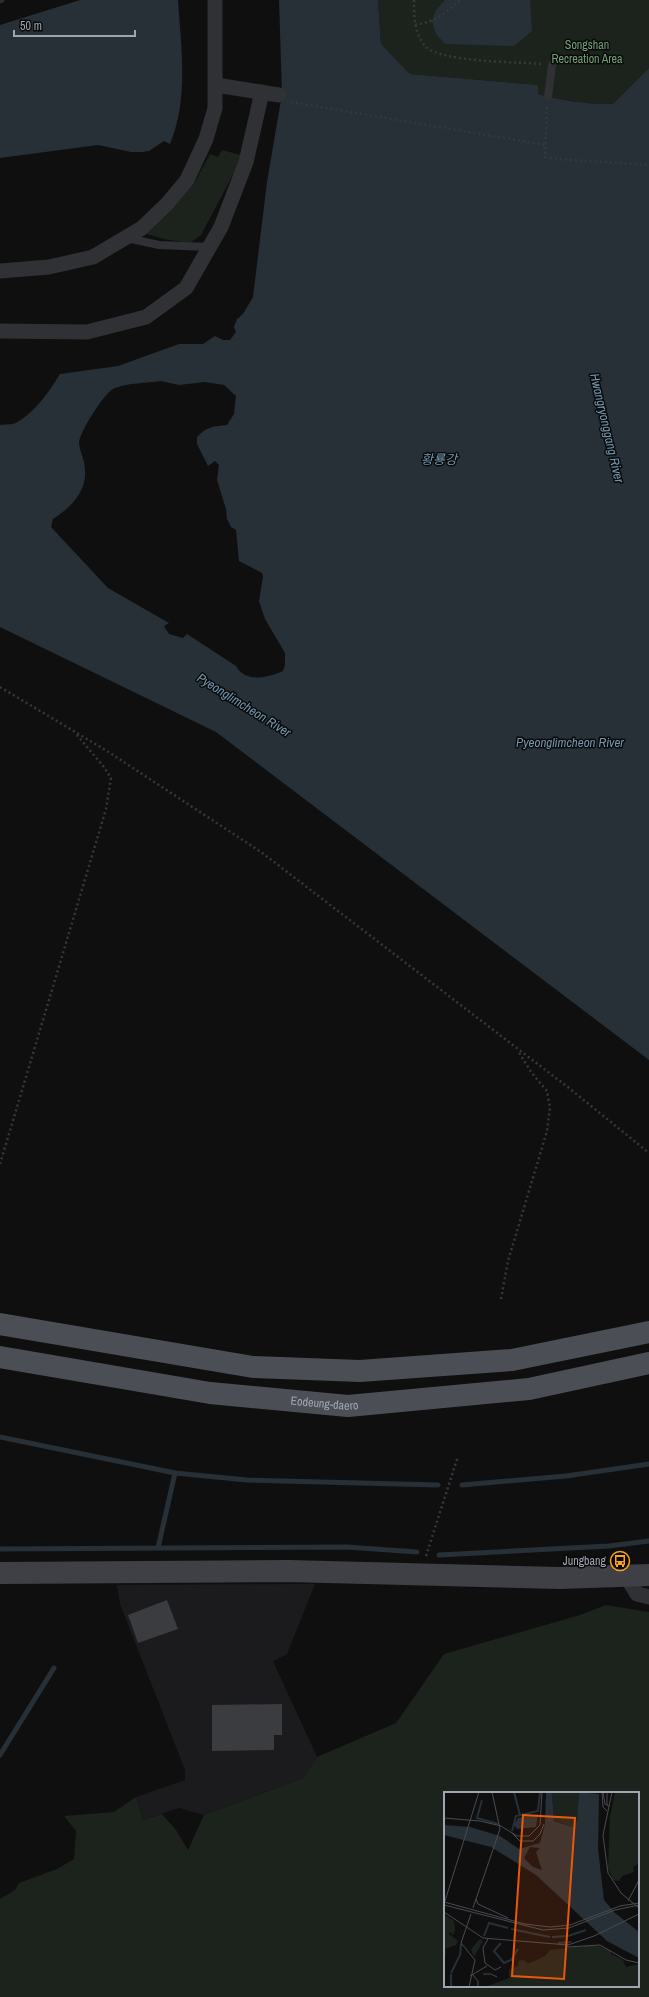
<svg xmlns="http://www.w3.org/2000/svg" width="649" height="1997" viewBox="0 0 649 1997" font-family="'Archivo Narrow','Noto Sans KR',sans-serif">
<style>
.built{fill:#1b1b1d}
.green{fill:#1b231c;fill-rule:evenodd}
.water{fill:#273036;fill-rule:evenodd}
.lines{fill:none;stroke-linecap:round;stroke-linejoin:round}
.stream{stroke:#273036;stroke-width:5}
.building{fill:#3b3c40}
.path{stroke:#36383c;stroke-width:2.5;stroke-dasharray:2 3;stroke-linecap:butt}
.lane{stroke:#303135;stroke-width:8}
.street{stroke:#303135;stroke-width:15}
.secondary{stroke:#3e4045;stroke-width:22}
.primary{stroke:#4b4e55;stroke-width:22}
.labels{text-anchor:middle;dominant-baseline:central;stroke-width:3;stroke-linejoin:round;paint-order:stroke}
.park-label{font-size:12px;fill:#749f75;stroke:#0a0a0b}
.street-label{font-size:12px;fill:#9fa6b2;stroke:#0a0a0b}
.poi-label{font-size:12px;fill:#9fa6b2;stroke:#0a0a0b;text-anchor:end}
.water-label{font-size:13px;font-style:italic;fill:#7397b0;stroke:#0a0a0b}
.inset-river{fill:none;stroke:#273036;stroke-width:2}
.inset-road{fill:none;stroke:#494b51;stroke-width:1}
.view{fill:#e8590c;fill-opacity:0.15;stroke:#e8590c;stroke-width:2}
.inset-edge{fill:none;stroke:#9fa6b2;stroke-width:2}
</style>
<rect width="100%" height="100%" fill="#0f0f10"/>
<path class="built" d="M315 1584 287 1654 273 1661 317 1757 303 1778 204 1815 179 1808 143 1820 136 1797 185 1780V1770L120 1604 117 1585Z"/>
<g class="green">
<path d="M378 0H649V68L613 104C587 104 563 101 538 94V85L410 74 381 44Z"/>
<path d="M222 150 241 155 239 163 201 235 190 243 163 239 147 234 170 212 195 182 210 154 218 157Z"/>
<path d="M606 1605 649 1612V1997H0V1899L15 1890 19 1883 57 1869 74 1859 76 1831 64 1816 114 1812 136 1797 143 1820 162 1814 176 1830 188 1850 204 1815 303 1778 317 1757 396 1723 444 1654 580 1615ZM445 1793H638V1986H445Z"/>
</g>
<g class="water">
<path d="M80 0H178C181 47 189 99 170 144L164 141 149 151 142 152H131L98 145 0 158V25Z"/>
<path d="M279 0H378L381 44 410 74 538 85V94C563 101 587 104 613 104L649 68V1060L216 732 0 627V425C5 424 11 425 16 423 35 412 49 392 60 374L118 366 179 344H203L215 336 223 340H230L236 332 234 327 237 319 243 314 253 297 267 182 282 94ZM161 381 179 385 205 382 224 385 236 396 234 414 227 425C214 426 206 427 197 437V444L208 466 215 461 219 465 217 480 226 509 227 519 231 527 236 530 239 561 262 573 263 577 259 601 265 619 285 653V665L283 671C268 678 245 683 236 666L187 634 183 638 169 634 164 626 169 623 108 588 51 527 53 519C70 508 87 492 85 470 85 461 80 452 79 443 79 433 105 391 115 388 129 383 146 383 161 381Z"/>
<path d="M445 0H530L532 31 514 46 445 44 436 34 432 21 436 10Z"/>
</g>
<g class="lines">
<g class="stream">
<path d="M0 1 2 0"/>
<path d="M0 1437 175 1473 247 1480 438 1485"/>
<path d="M462 1485 566 1476 649 1464"/>
<path d="M158 1548 175 1473"/>
<path d="M0 1549 347 1547 417 1552"/>
<path d="M439 1555 609 1546 649 1541"/>
<path d="M0 1755 54 1668"/>
</g>
</g>
<g class="building">
<path d="M167 1600 178 1629 138 1643 128 1615Z"/>
<path d="M282 1704V1735H274V1750L212 1751V1705Z"/>
</g>
<g class="lines">
<g class="path">
<path d="M414 0C414 16 414 34 426 47 441 62 518 62 542 64"/>
<path d="M415 25C436 21 444 15 460 0"/>
<path d="M291 102 546 145"/>
<path d="M547 107 545 157 558 159 649 165"/>
<path d="M0 687 107 751 261 852 569 1088 649 1153"/>
<path d="M0 1164 106 809 111 778 104 767 76 734"/>
<path d="M501 1299 508 1261 547 1131 550 1108 547 1091 531 1072 518 1051"/>
<path d="M426 1556 458 1456"/>
</g>
<g class="lane">
<path d="M548 97 552 65"/>
<path d="M127 238 159 245 209 247"/>
</g>
<g class="street">
<path d="M216 85 279 95"/>
<path d="M0 271 49 267 93 257 142 228 167 204 187 180 206 139 215 108V0"/>
<path d="M0 331 87 332 146 317 186 288 221 227 246 162 262 92"/>
<path d="M626 1576 637 1594 649 1597"/>
</g>
<path class="secondary" d="M0 1573 289 1571 559 1578 649 1575"/>
<g class="primary">
<path d="M0 1324 253 1367 360 1371 512 1360 649 1332"/>
<path id="s1" d="M0 1357 210 1393 348 1406 529 1389 649 1363"/>
</g>
</g>
<defs>
<g id="bus-ring" transform="scale(1)"><circle r="9.5" fill="#0a0a0b" stroke="#fba31c" stroke-width="1.5"/><path d="M-5-6H5V4H4V6H2V4H-2V6H-4V4H-5ZM-3.5-4V0h7V-4ZM-3.5 1.2v1.5H-2V1.2ZM2 1.2v1.5H3.5V1.2Z" fill="#fba31c"/></g>
</defs>
<g fill-rule="evenodd">
<use href="#bus-ring" x="620" y="1561"/>
</g>
<g class="labels">
<g class="park-label">
<text x="587" y="45">Songshan<tspan x="587" dy="14">Recreation Area</tspan></text>
</g>
<g class="street-label">
<text stroke="none"><textPath href="#s1" startOffset="328">Eodeung-daero</textPath></text>
</g>
<g class="poi-label">
<text x="606" y="1561">Jungbang</text>
</g>
<g class="water-label">
<text transform="translate(607 428) rotate(77)">Hwangryonggang River</text>
<text x="439" y="459">황룡강</text>
<text transform="translate(244 705) rotate(32)">Pyeonglimcheon River</text>
<text x="570" y="742">Pyeonglimcheon River</text>
</g>
</g>
<g transform="translate(444 1792)">
<rect width="195" height="195" fill="#0f0f10"/>
<path d="M108 0H135L133 29 128 35 110 28ZM171 0H195L194 72 189 75 190 80 178 84 175 89 169 88 164 76 166 25ZM0 122 10 129 11 138 9 143 6 140 5 142 14 149 12 153 1 157 2 162H0ZM36 147 39 149 30 165 27 157ZM140 154H155L167 159V162L179 168 182 175 195 172V195L44 194 65 186V178L75 173 74 169 80 168 84 172 101 164 106 158Z" fill="#1b231c"/>
<path d="M102 0H108L110 29 128 35 133 29 135 0 155 2 154 57 160 108 171 121 195 140V166L163 149 92 83 47 55 0 43V33L26 35 56 44 75 57 96 51 101 32ZM86 55 96 56 92 60 98 78 89 75 80 66ZM94 22 92 35 73 37 70 33 74 26Z" fill="#273036" fill-rule="evenodd"/>
<path class="inset-river" d="M70 0 76 23M38 8 33 26 54 32M68 39 72 24 94 19 96 0M67 137 106 145M40 144 45 131 64 136M108 145 124 144 142 138M57 151 50 159 60 171 67 168 74 157M114 151 127 150M7 181 16 163 17 152M7 195V182"/>
<path class="inset-road" d="M158 0 159 15 163 19M159 0 161 12 165 14M168 0 159 43 164 81 177 101 195 116M160 1 163 0V13M0 26 36 29 57 34 73 44H85L96 33 98 0M68 41 76 49H89L96 42 100 32M32 107 34 112 64 126M184 109 195 88M0 110 81 132 106 135 126 133 176 114 195 111M0 112 35 0M0 113 99 138 125 136 171 118 195 113M29 116 56 37 48 0M0 120 39 146 124 153 150 144 195 122M44 147 39 156 41 171 51 178 57 175M121 153 123 155 156 153 182 168 195 171M28 182 34 189V195M39 182H47L53 185M26 184 43 174M25 195 31 168 17 151 27 122"/>
<path class="view" d="M79 23 131 26 120 187 68 184Z"/>
<rect width="195" height="195" class="inset-edge"/>
</g>
<path d="M14 30v6h121v-6" fill="none" stroke="#9fa6b2" stroke-width="2"/>
<text x="20" y="30" font-size="12" fill="#9fa6b2" stroke="#0a0a0b" stroke-width="3" paint-order="stroke">50 m</text>
</svg>
